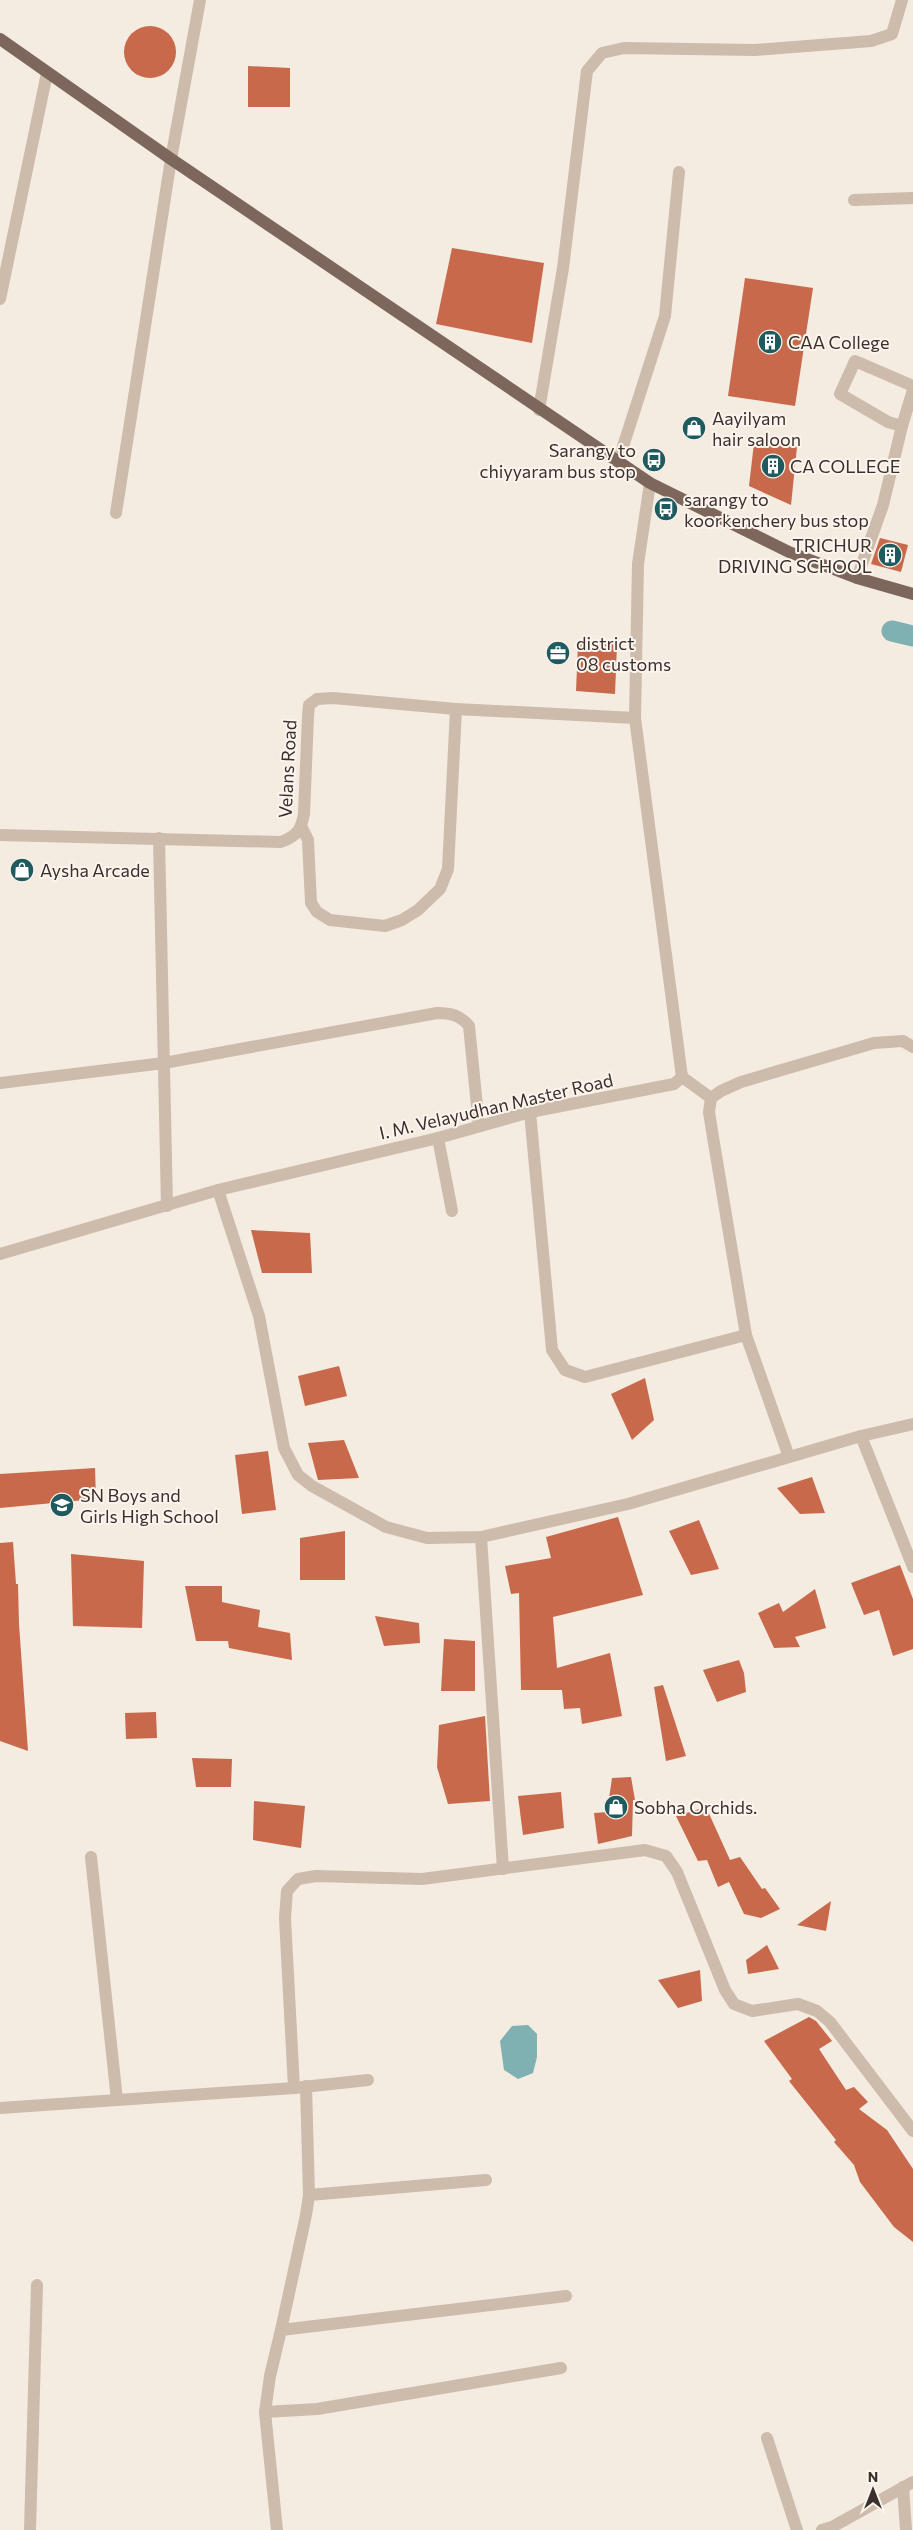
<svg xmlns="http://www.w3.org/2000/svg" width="913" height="2530" viewBox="0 0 913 2530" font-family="Commissioner,sans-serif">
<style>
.water{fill:#7fb0b2}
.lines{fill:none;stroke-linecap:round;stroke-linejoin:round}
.canal{stroke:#7fb0b2;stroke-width:21}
.building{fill:#c8694b}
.minor{stroke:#cdbbac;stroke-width:12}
.major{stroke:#7d675c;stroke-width:12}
.labels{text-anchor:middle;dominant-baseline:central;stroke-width:4;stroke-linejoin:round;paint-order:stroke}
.poi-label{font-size:18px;fill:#3b302b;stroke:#fbf5ee;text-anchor:start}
.street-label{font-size:18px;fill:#3b302b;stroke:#fbf5ee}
</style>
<rect width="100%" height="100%" fill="#f4ebe1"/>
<path class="water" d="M528 2025 537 2034V2057L533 2073 518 2079 504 2070 500 2041 512 2026Z"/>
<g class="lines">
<path class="canal" d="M892 631 913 636"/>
</g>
<g class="building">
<circle cx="150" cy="52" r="26"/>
<path d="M248 66 290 68V107H248Z"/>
<path d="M452 248 544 263 532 343 436 324Z"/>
<path d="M745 278 813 288 795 406 728 396Z"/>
<path d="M754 443 797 447 791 505 749 486Z"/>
<path d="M880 538 908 545 901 572 871 564Z"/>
<path d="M578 644H617L615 694 576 691Z"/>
<path d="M251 1230 310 1233 312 1273H262Z"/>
<path d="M339 1366 347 1396 305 1406 298 1376Z"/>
<path d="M645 1378 654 1420 632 1440 611 1394Z"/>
<path d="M344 1440 359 1478 318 1480 308 1443Z"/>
<path d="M268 1451 276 1510 242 1514 235 1455Z"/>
<path d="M95 1468 96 1499 0 1508V1474Z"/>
<path d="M812 1477 825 1513 800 1514 777 1488Z"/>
<path d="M618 1517 643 1595 553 1617 557 1668 610 1653 622 1716 582 1724 580 1708 564 1709 562 1690H521L519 1593 511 1594 505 1566 551 1558 546 1537Z"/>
<path d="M699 1520 719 1569 691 1575 669 1531Z"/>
<path d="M345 1531V1580H300V1538Z"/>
<path d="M13 1542 16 1584H18L19 1624 28 1751 0 1741V1543Z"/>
<path d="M71 1554 144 1561 142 1628 73 1626Z"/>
<path d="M900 1565 913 1599V1649L893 1656 879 1610 864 1615 851 1583Z"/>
<path d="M185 1586H222V1602L260 1610 258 1627 290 1633 292 1660 229 1648 228 1641H196Z"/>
<path d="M815 1589 826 1628 795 1637 800 1647 774 1648 758 1613 779 1603 783 1612Z"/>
<path d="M375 1616 419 1623 420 1643 384 1646Z"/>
<path d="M444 1639 475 1641V1691H441Z"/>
<path d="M739 1660 744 1673 746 1692 717 1702 703 1670Z"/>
<path d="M663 1685 686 1756 666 1761 654 1687Z"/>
<path d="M156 1712 157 1738 126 1739 125 1713Z"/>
<path d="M485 1716 490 1801 448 1804 437 1767 439 1725Z"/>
<path d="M192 1758 232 1759 231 1787H196Z"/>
<path d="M631 1777 635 1800H633L632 1836 598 1844 594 1813 607 1812 612 1778Z"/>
<path d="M561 1792 564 1828 523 1835 518 1796Z"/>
<path d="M254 1801 305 1806 301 1848 253 1840Z"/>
<path d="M706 1807 730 1860 740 1857 762 1889 765 1888 780 1909 761 1918 744 1914 729 1882 718 1887 707 1860 698 1861 676 1816Z"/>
<path d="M831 1901 826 1931 797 1925Z"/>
<path d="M767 1945 779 1969 748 1974 746 1960Z"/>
<path d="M700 1970 702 2001 678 2008 658 1980Z"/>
<path d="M809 2017 816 2021 832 2041 819 2049 846 2090 854 2087 868 2102 859 2109 887 2130 913 2169V2242L894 2227 860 2182 854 2165 834 2142 836 2140 789 2081 792 2079 764 2041Z"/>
</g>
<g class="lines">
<g class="minor">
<path d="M854 200 913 198"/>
<path d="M0 299 47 73"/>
<path d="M539 410 563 268 587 71 602 53 624 48 755 50 871 41 892 34 902 0"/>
<path d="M902 426 913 390"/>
<path d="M618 462 665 316 679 172"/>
<path d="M116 513 171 159 200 0"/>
<path d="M857 578 883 505 902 426 888 422 840 394 855 361 913 386"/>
<path d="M302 828 308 840 311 903 317 912 330 920 385 926 402 920 418 910 440 889 448 869 456 709"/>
<path d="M0 835 281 842C297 836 301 830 304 814L308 716 309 705 317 699 333 698 456 709 635 718"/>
<path d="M159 838 167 1206"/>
<path d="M682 1077 711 1098 721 1091 741 1082 874 1043 903 1041 913 1047"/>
<path d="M0 1083 164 1063 437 1013C451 1013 460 1015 469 1026L479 1126"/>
<path d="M711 1098 709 1112 712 1131 746 1335 789 1457"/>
<path d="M530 1112 552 1350 565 1370 585 1377 746 1335"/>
<path d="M438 1138 452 1211"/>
<path d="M218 1190 259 1316 284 1448 298 1475 312 1486 386 1527 427 1538 481 1537 628 1504 861 1436 913 1424"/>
<path d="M0 1254 218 1190 438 1138 530 1112 674 1084 682 1077 635 718 638 564 650 483"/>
<path d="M861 1436 913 1567"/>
<path d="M481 1537 503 1869"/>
<path d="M91 1857 117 2100"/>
<path d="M306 2086 309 2195 306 2215 281 2330 566 2296"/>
<path d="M294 2088 285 1918 287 1891 298 1879 316 1876 422 1879 645 1850 666 1856 677 1872 725 1990 734 2004 752 2011 798 2004 817 2011 830 2022 913 2131"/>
<path d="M0 2108 294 2088 368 2080"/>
<path d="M309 2195 486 2180"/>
<path d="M281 2330 270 2376 265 2412 317 2409 561 2368"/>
<path d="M265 2412 277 2530"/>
<path d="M767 2438 797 2530"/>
<path d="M903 2487 906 2530"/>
<path d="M30 2530 37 2285"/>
<path d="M822 2530 832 2527 913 2482"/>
</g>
<path class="major" d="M0 39 171 159 650 483 789 552 857 578 913 594"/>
</g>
<defs>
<g id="building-disc" transform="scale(1.25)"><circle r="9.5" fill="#1f5a5e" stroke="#fbf5ee"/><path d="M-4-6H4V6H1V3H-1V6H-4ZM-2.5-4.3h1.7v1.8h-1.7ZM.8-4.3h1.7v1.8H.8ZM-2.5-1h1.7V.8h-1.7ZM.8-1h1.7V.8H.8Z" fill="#fff"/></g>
<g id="shop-disc" transform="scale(1.25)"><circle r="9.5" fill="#1f5a5e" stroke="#fbf5ee"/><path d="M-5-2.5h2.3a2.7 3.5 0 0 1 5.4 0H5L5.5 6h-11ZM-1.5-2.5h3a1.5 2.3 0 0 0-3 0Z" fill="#fff"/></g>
<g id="bus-disc" transform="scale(1.25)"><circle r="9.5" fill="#1f5a5e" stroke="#fbf5ee"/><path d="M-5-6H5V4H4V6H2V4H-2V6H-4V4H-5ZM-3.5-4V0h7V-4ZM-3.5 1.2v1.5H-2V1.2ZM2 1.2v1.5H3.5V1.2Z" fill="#fff"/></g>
<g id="office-disc" transform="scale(1.25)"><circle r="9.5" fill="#1f5a5e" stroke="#fbf5ee"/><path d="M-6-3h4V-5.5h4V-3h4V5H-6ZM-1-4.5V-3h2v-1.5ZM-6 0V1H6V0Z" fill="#fff"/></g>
<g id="school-disc" transform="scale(1.25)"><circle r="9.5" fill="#1f5a5e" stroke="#fbf5ee"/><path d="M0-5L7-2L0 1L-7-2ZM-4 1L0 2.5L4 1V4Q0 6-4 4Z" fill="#fff"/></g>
</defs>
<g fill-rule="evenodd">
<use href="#building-disc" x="770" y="342"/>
<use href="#shop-disc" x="694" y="428"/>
<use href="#bus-disc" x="654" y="460"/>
<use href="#building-disc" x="773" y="466"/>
<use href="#bus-disc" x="666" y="509"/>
<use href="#building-disc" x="890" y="555"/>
<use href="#office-disc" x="558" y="653"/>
<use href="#shop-disc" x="22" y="870"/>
<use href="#school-disc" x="62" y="1505"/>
<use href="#shop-disc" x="616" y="1807"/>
</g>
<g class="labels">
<g class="poi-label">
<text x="788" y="342">CAA College</text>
<text x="712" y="418">Aayilyam<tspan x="712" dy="21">hair saloon</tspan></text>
<text x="636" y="450" text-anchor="end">Sarangy to<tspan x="636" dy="21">chiyyaram bus stop</tspan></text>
<text x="790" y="466">CA COLLEGE</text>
<text x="684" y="499">sarangy to<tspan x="684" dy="21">koorkenchery bus stop</tspan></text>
<text x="872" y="545" text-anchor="end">TRICHUR<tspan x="872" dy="21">DRIVING SCHOOL</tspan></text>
<text x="576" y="643">district<tspan x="576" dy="21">08 customs</tspan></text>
<text x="40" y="870">Aysha Arcade</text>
<text x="80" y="1495">SN Boys and<tspan x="80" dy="21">Girls High School</tspan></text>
<text x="634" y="1807">Sobha Orchids.</text>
</g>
<g class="street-label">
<text transform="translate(287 769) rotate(-87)">Velans Road</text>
<text transform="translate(496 1106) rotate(-13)">I. M. Velayudhan Master Road</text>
</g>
</g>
<g transform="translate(873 2490)" stroke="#fbf5ee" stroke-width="4" paint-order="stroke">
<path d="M0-4L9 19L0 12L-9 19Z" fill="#3b302b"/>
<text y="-8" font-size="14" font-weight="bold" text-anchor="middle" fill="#3b302b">N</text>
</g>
</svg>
